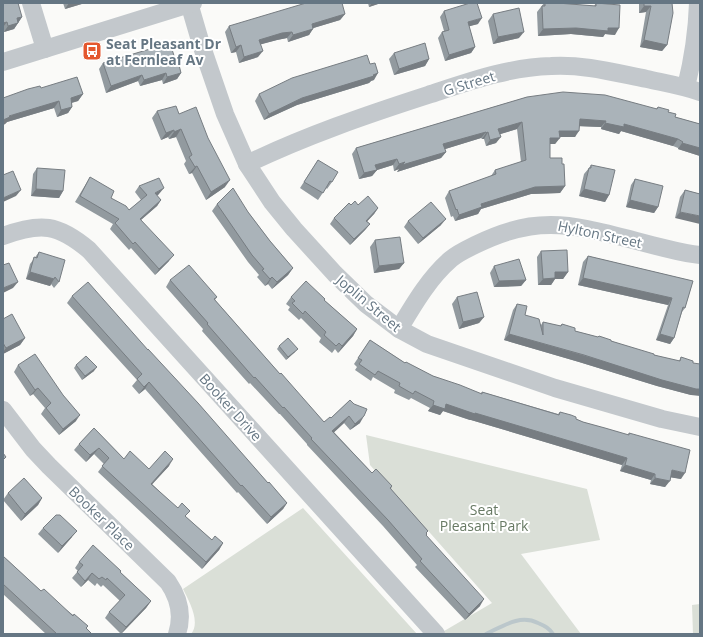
<svg xmlns="http://www.w3.org/2000/svg" width="703" height="637" viewBox="0 0 703 637" font-family="'Open Sans',sans-serif">
<style>
.green{fill:#dadfd7}
.lines{fill:none;stroke-linecap:round;stroke-linejoin:round}
.stream{stroke:#bbc7cb;stroke-width:4}
.minor{stroke:#c3c8cc;stroke-width:18}
.wall{fill:#929a9f}
.shaded-wall{fill:#777d82}
.building{fill:#aab3b9;stroke:#777d82}
.labels{text-anchor:middle;dominant-baseline:central;stroke-width:4;stroke-linejoin:round;paint-order:stroke}
.poi-label{font-size:14px;font-weight:bold;fill:#657683;stroke:#fff;text-anchor:start}
.street-label{font-size:14px;fill:#657683;stroke:#fff}
.park-label{font-size:14px;fill:#687a64;stroke:#fff}
</style>
<rect width="100%" height="100%" fill="#fafaf8"/>
<g class="green">
<path d="M366 435 587 489 600 540 521 554 581 634H439L492 603 370 465Z"/>
<path d="M303 508 417 634H191C201 622 189 601 183 589Z"/>
<path d="M700 604V634H693L692 605Z"/>
</g>
<g class="lines">
<path class="stream" d="M486 634C503 626 520 614 538 623 545 626 549 628 553 634"/>
<g class="minor">
<path d="M31 3 45 49"/>
<path d="M189 3 201 44 225 114 247 164 272 202 294 229 335 274 366 304 399 329 427 344 555 388 662 419 700 427"/>
<path d="M3 62 193 3"/>
<path d="M686 87C693 59 697 32 698 3"/>
<path d="M247 164C305 136 366 115 428 95 468 82 509 67 551 66 584 64 616 73 647 79 665 83 683 86 700 92"/>
<path d="M3 236C41 222 58 224 89 250L436 634"/>
<path d="M399 329C414 304 429 278 451 259 458 253 467 249 475 245 514 226 545 220 587 229 613 234 639 242 664 248 676 251 688 254 700 255"/>
<path d="M3 410 33 449 49 466 168 582C179 598 183 616 177 634"/>
</g>
</g>
<g class="wall">
<path d="M3 3 22 17 14 29 4 32Z"/>
<path d="M63 3H85L65 9Z"/>
<path d="M368 3H381L369 7Z"/>
<path d="M544 3H557L594 6 596 3 615 35 605 34 603 37 571 34 538 36 537 12Z"/>
<path d="M639 3H672L667 45 662 51 640 47 646 12 639 13Z"/>
<path d="M444 11 478 24 469 26 475 47 471 53 445 61 438 38 442 32 444 31 440 17Z"/>
<path d="M345 14 340 20 313 28 309 35 288 42 287 38 277 40 261 44 258 57 239 63 236 52 231 53 225 32 229 26Z"/>
<path d="M493 14 519 38 493 44 488 21Z"/>
<path d="M394 53 429 59 425 66 394 75 389 59Z"/>
<path d="M176 62 181 73 177 79 163 84 162 80 140 86 138 81 106 93 99 69 103 63Z"/>
<path d="M374 80 371 81 369 83 297 105 264 120 255 101 259 94Z"/>
<path d="M41 88 83 94 78 101 72 103V107L68 113 57 117 54 108 7 122 5 124 3 125Z"/>
<path d="M527 97 656 109 658 107 668 112 675 117 700 124V156L678 149V148L673 146 621 131 619 134 601 129V127L579 126 575 137H560L555 144H550V158L562 164 565 186 560 193 531 194 481 209 478 214 455 221 453 216 451 217 445 198 449 191 491 176 495 170 521 162 517 129 500 134 496 143 486 146 484 139H482L481 138 445 149 446 152 441 158 397 172 399 169 394 171 393 165 377 170 372 176 359 179 352 154 356 148Z"/>
<path d="M157 111 179 114 225 187 206 200 192 173 189 174 184 164 186 161 176 137 169 139 168 137 161 140 152 118Z"/>
<path d="M318 160 332 182 327 189 326 188 318 200 300 188Z"/>
<path d="M591 165 609 195 605 202 579 196 584 174 589 168Z"/>
<path d="M37 168 63 191 59 198 31 196 33 174Z"/>
<path d="M90 177 111 198 129 210 141 200 135 192 139 186 159 194 157 196 161 200 157 206 141 220 169 261 155 275 131 248 129 250 110 229 113 224 75 202Z"/>
<path d="M635 179 658 207 654 213 626 207 631 185Z"/>
<path d="M685 190 700 194 675 218 680 197Z"/>
<path d="M217 204 248 212 270 241 293 268 288 275 272 289 268 284 265 286 257 277 259 275 248 262 212 211Z"/>
<path d="M351 205H358L378 208 374 214 367 221 370 224 365 230 350 245 330 224 334 218Z"/>
<path d="M408 221 441 225 418 244 404 227Z"/>
<path d="M375 240 404 263 399 269 374 273 370 247Z"/>
<path d="M541 251 568 272 563 279H555L551 285H538L537 257Z"/>
<path d="M39 252 59 282 54 288 51 284 50 286 26 279 30 264Z"/>
<path d="M588 256 693 281 685 308 682 312 674 338 670 344 656 340 668 305 578 285 583 262Z"/>
<path d="M494 266 526 280 521 286 494 287 490 273Z"/>
<path d="M170 280 217 297 215 300 280 374 324 422 331 418 350 400 360 423 350 430 344 423 334 432 372 473 392 486 391 489 428 531 426 533V535L480 606 465 620 415 567 417 565 383 526 307 445V444L280 414H279L250 383 249 384 202 331 203 329 166 287Z"/>
<path d="M72 296 148 350 268 483 287 503 283 509 267 524 238 492 237 493 145 389 139 394 132 386 137 380 67 303Z"/>
<path d="M291 297 324 300 357 329 353 336 338 353 335 349 332 353 319 342 321 338 301 318 299 320 288 310 290 307 286 304Z"/>
<path d="M457 297 484 317 479 323 459 329 452 304Z"/>
<path d="M517 304 525 315 541 325 543 322 560 326 562 324 575 331 598 337 599 336 611 341 654 355 679 361 681 357 693 363 691 395 657 386 579 362 504 340 513 310Z"/>
<path d="M3 319 25 338 20 345 3 354Z"/>
<path d="M370 340 405 363 433 376 481 394 482 392 558 414 560 412 583 422 628 435 629 433 681 479 671 477 665 487 650 484 651 480 620 471 622 465 471 420H470L443 411 440 415 428 411 430 408 411 398 409 400 394 393 395 390 373 377 371 381 355 370 357 367 354 364Z"/>
<path d="M279 346 295 352 286 360 277 349Z"/>
<path d="M18 365 76 421 59 435 41 414 45 408 33 394 30 396 14 372Z"/>
<path d="M76 365 94 371 82 380 74 368Z"/>
<path d="M94 428 124 459 149 469 169 466 152 484 186 517 212 540 223 543 219 550 202 569 98 472 104 464 94 454 86 462 74 450 79 444Z"/>
<path d="M700 473V493H699Z"/>
<path d="M8 493 42 498 38 505 21 521 3 500Z"/>
<path d="M43 528 72 537 58 553 38 534Z"/>
<path d="M3 556 41 591 88 626 86 629 92 634H46L3 594Z"/>
<path d="M79 562 120 572 151 601 146 608 121 634 105 618 109 612 120 601 103 585 101 587 97 583 95 586 88 580 81 587 72 578 78 571 75 568Z"/>
</g>
<g class="shaded-wall">
<path d="M69 3H85L65 9Z"/>
<path d="M372 3H381L369 7Z"/>
<path d="M644 6H651L646 12 639 13Z"/>
<path d="M345 14 340 20 307 30 312 24Z"/>
<path d="M22 17 14 29 4 32 8 26 17 18Z"/>
<path d="M482 18 478 24 463 28 468 22Z"/>
<path d="M7 22 3 27V23Z"/>
<path d="M576 28H619L615 35 605 34 603 37 571 34 538 36 543 29Z"/>
<path d="M313 29 309 35 288 42 293 35Z"/>
<path d="M292 32 287 38 277 40 255 46 259 40 282 33Z"/>
<path d="M524 32 519 38 493 44 498 37Z"/>
<path d="M644 40 667 45 662 51 640 47Z"/>
<path d="M241 45 236 52 231 53 236 47Z"/>
<path d="M475 47 471 53 445 61 449 55Z"/>
<path d="M263 51 258 57 239 63 244 57Z"/>
<path d="M429 59 425 66 394 75 399 69Z"/>
<path d="M166 73 162 80 140 86 144 80Z"/>
<path d="M181 73 177 79 163 84 167 77Z"/>
<path d="M378 73 374 80 371 81 369 83 297 105 264 120 269 114 302 98Z"/>
<path d="M142 75 138 81 106 93 111 86Z"/>
<path d="M83 94 78 101 66 104 71 98Z"/>
<path d="M59 101 54 108 7 122 5 124 3 125V120L9 116Z"/>
<path d="M72 107 68 113 57 117 61 110Z"/>
<path d="M580 119 606 121 601 127 575 126Z"/>
<path d="M522 122 517 129 494 136 498 129Z"/>
<path d="M605 123 624 124 678 139 673 146 621 131 619 134 601 129Z"/>
<path d="M181 129 176 137 169 139 174 132Z"/>
<path d="M174 130 168 137 161 140 166 133Z"/>
<path d="M559 131H579L575 137H555Z"/>
<path d="M486 132 481 138 439 151 443 144Z"/>
<path d="M488 132 484 139H482L486 133Z"/>
<path d="M501 137 496 143 486 146 490 140Z"/>
<path d="M550 138H560L555 144H546Z"/>
<path d="M682 143 700 148V156L678 149Z"/>
<path d="M446 152 441 158 397 172 399 169 394 171 399 164Z"/>
<path d="M397 159 393 165 377 170 372 176 359 179 364 173 375 165Z"/>
<path d="M197 166 192 173 189 174 195 167Z"/>
<path d="M230 180 225 187 206 200 211 192Z"/>
<path d="M565 186 560 193 531 194 481 209 478 214 455 221 459 215 481 204 535 187Z"/>
<path d="M164 188 159 194 150 200 155 193Z"/>
<path d="M36 189 63 191 59 198 31 196Z"/>
<path d="M584 189 609 195 605 202 579 196Z"/>
<path d="M21 190 16 196 3 202V198Z"/>
<path d="M161 200 157 206 135 225 140 219Z"/>
<path d="M630 200 658 207 654 213 626 207Z"/>
<path d="M378 208 374 214 362 227 366 221Z"/>
<path d="M680 212 700 216V224L675 218Z"/>
<path d="M446 219 441 225 418 244 423 238Z"/>
<path d="M370 224 365 230 350 245 354 239Z"/>
<path d="M174 255 169 261 155 275 159 269Z"/>
<path d="M404 263 399 269 374 273 379 266Z"/>
<path d="M293 268 288 275 272 289 277 282Z"/>
<path d="M30 272 54 279 50 286 26 279Z"/>
<path d="M555 272H568L563 279H555L551 285H538L543 279Z"/>
<path d="M272 277 268 284 265 286 270 279Z"/>
<path d="M583 278 672 298 668 305 578 285Z"/>
<path d="M526 280 521 286 494 287 499 281Z"/>
<path d="M18 282 13 288 3 293V288Z"/>
<path d="M484 317 479 323 459 329 463 322Z"/>
<path d="M357 329 353 336 338 353 342 346Z"/>
<path d="M509 334 700 389V396L691 395 657 386 579 362 504 340Z"/>
<path d="M660 334 674 338 670 344 656 340Z"/>
<path d="M25 338 20 345 3 354V352L6 348Z"/>
<path d="M298 349 295 352 286 360 288 357Z"/>
<path d="M97 367 94 371 82 380 85 376Z"/>
<path d="M149 382 145 389 139 394 144 387Z"/>
<path d="M38 388 33 394 30 396 35 390Z"/>
<path d="M446 404 475 413 627 458 622 465 471 420H470L443 411 440 415 428 411 433 405Z"/>
<path d="M80 415 76 421 59 435 63 429Z"/>
<path d="M349 416 344 423 328 438 332 431Z"/>
<path d="M364 416 360 423 350 430 355 424Z"/>
<path d="M99 448 94 454 86 462 90 455Z"/>
<path d="M173 459 169 466 147 490 151 484Z"/>
<path d="M625 465 655 474 651 480 620 471Z"/>
<path d="M672 470 685 473 681 479 668 477Z"/>
<path d="M655 478 670 481 665 487 650 484Z"/>
<path d="M42 498 38 505 21 521 25 514Z"/>
<path d="M287 503 283 509 267 524 271 517Z"/>
<path d="M77 531 72 537 58 553 62 546Z"/>
<path d="M223 543 219 550 202 569 206 562Z"/>
<path d="M92 573 88 580 81 587 85 581Z"/>
<path d="M484 599 480 606 465 620 469 614Z"/>
<path d="M151 601 146 608 121 634 126 627Z"/>
</g>
<g class="building">
<path d="M3 3H18L22 17 17 18 18 23 8 26 7 22 3 23Z"/>
<path d="M306 3H342L345 14 312 24 313 29 293 35 292 32 282 33 259 40 263 51 244 57 241 45 236 47 229 26Z"/>
<path d="M470 3H477L482 18 468 22 475 47 449 55 442 32 449 30 444 11Z"/>
<path d="M545 3H557L596 6V3L620 5 619 28H608V31L576 28 543 29 542 6H545Z"/>
<path d="M644 3H672L673 13 667 45 644 40 651 6H644Z"/>
<path d="M519 8 524 32 498 37 493 14Z"/>
<path d="M170 43 176 62 178 61 181 73 167 77 166 73 144 80 142 75 111 86 103 63Z"/>
<path d="M425 43 429 59 399 69 394 53Z"/>
<path d="M367 55 370 64 375 63 378 73 373 75 374 76 302 98 269 114 259 94 292 78Z"/>
<path d="M77 77 83 94 71 98 72 107 61 110 59 101 9 116 10 117 3 120V98L28 89 40 86 41 88Z"/>
<path d="M563 92 605 95 657 109 658 107 669 110 668 112 676 114 675 117 700 124V148L682 143 683 142 678 139 624 124V127L605 123 606 121 580 119 579 131H559L560 138H550V158H562V164H564L565 186 535 187 481 204 482 207 459 215 457 209 456 210 449 191 496 174 495 170 526 160 522 122 498 129 501 137 490 140 488 132 486 133V132L443 144 446 152 402 165 405 162 399 164 397 159 375 165 377 170 364 173 356 148 527 97Z"/>
<path d="M176 106 179 114 196 107 208 138 230 180 211 192 197 166 195 167 189 157 192 155 181 129 174 132V130L166 133 157 111Z"/>
<path d="M318 160 338 172 332 182 330 181 323 193 304 182Z"/>
<path d="M591 165 615 170 609 195 584 189 589 168H591Z"/>
<path d="M37 168 65 170 63 191 36 189Z"/>
<path d="M13 171 21 190 3 198V175Z"/>
<path d="M90 177 114 191 111 198 126 206 129 210 147 195 139 186 159 178 164 188 155 193 161 200 140 219 174 255 159 269 135 242 133 244 115 223 119 219 80 196Z"/>
<path d="M635 179 663 186 658 207 630 200Z"/>
<path d="M233 188 248 212 270 241 293 268 277 282 272 277 270 279 262 270 264 269 252 255 217 204Z"/>
<path d="M685 190 700 194V216L680 212Z"/>
<path d="M368 196 378 208 366 221 370 224 354 239 334 218 349 203 351 205 355 201 358 205Z"/>
<path d="M431 202 446 219 423 238 408 221Z"/>
<path d="M400 237 404 263 379 266 375 240Z"/>
<path d="M567 250 568 272H555V278L543 279 541 251Z"/>
<path d="M39 252 65 260 59 282 55 277 54 279 30 272 34 257 37 258Z"/>
<path d="M588 256 693 281 685 308 683 307 674 338 660 334 672 298 583 278Z"/>
<path d="M519 259 526 280 499 281 494 266Z"/>
<path d="M9 263 18 282 3 288V265Z"/>
<path d="M189 265 217 297 214 299 280 374 281 373 324 422 330 417 331 418 350 400 354 404 367 409 364 416 355 424 349 416 332 431 372 473 376 469 392 486 390 488 428 531 426 533 427 534 426 535 484 599 469 614 420 561 422 559 388 520 311 439 312 438 284 407 283 408 255 377 254 378 207 324 208 323 170 280Z"/>
<path d="M306 281 325 299 324 300 357 329 342 346 339 343 336 346 324 335 326 332 305 311 303 314 292 303 295 301 291 297Z"/>
<path d="M88 282 148 350V349L198 403 268 483 269 482 287 503 271 517 242 485 241 486 149 382 144 387 137 379 142 374 72 296Z"/>
<path d="M477 292 484 317 463 322 457 297Z"/>
<path d="M517 304 527 306 525 315 539 319 543 335V322L561 326 562 324 575 328V331L598 337 599 336 611 340V341L654 354V355L680 361 681 357 693 361V363L700 364V389H696L662 380 584 355 509 334Z"/>
<path d="M12 314 25 338 6 348 3 343V319Z"/>
<path d="M288 338 298 349 288 357 279 346Z"/>
<path d="M370 340 405 363 406 362 433 376 460 385 482 394V392L559 415 560 412 571 415 576 417V419L583 422 605 428 629 435V433L690 450 685 473 672 470 670 481 655 478V474L625 465 627 458 475 413V414L446 404 445 409 433 405 434 401 415 391 413 394 399 386 400 383 378 371 375 375 359 364 362 360 358 358Z"/>
<path d="M35 354 63 395 80 415 63 429 46 408 51 403 38 388 35 390 18 365Z"/>
<path d="M86 356 97 367 85 376 76 365Z"/>
<path d="M94 428 124 459 130 451 149 469 165 451 173 459 151 484 178 508 182 503 190 511 185 516 212 540 215 536 223 543 206 562 102 466 109 458 99 448 90 455 79 444Z"/>
<path d="M3 453 6 457 3 460Z"/>
<path d="M24 478 42 498 25 514 8 493Z"/>
<path d="M56 515H60L77 531 62 546 43 528Z"/>
<path d="M93 545 121 571 120 572 151 601 126 627 109 612 125 595 107 578 106 580 102 577 99 579 92 573 85 581 77 572 83 565 79 562Z"/>
<path d="M3 556 41 591 44 589 73 616 74 614 88 626 86 628 92 634H57L3 584Z"/>
</g>
<defs>
<g id="bus-square" transform="scale(1)"><rect x="-9" y="-9" width="18" height="18" rx="4" fill="#e4572e" stroke="#fff"/><path d="M-5-6H5V4H4V6H2V4H-2V6H-4V4H-5ZM-3.5-4V0h7V-4ZM-3.5 1.2v1.5H-2V1.2ZM2 1.2v1.5H3.5V1.2Z" fill="#fff"/></g>
</defs>
<g fill-rule="evenodd">
<use href="#bus-square" x="92" y="51"/>
</g>
<g class="labels">
<g class="poi-label">
<text x="106" y="43">Seat Pleasant Dr<tspan x="106" dy="16">at Fernleaf Av</tspan></text>
</g>
<g class="street-label">
<text transform="translate(469 83) rotate(-17)">G Street</text>
<text transform="translate(600 234) rotate(12)">Hylton Street</text>
<text transform="translate(369 303) rotate(40)">Joplin Street</text>
<text transform="translate(231 407) rotate(48)">Booker Drive</text>
<text transform="translate(102 518) rotate(44)">Booker Place</text>
</g>
<g class="park-label">
<text x="484" y="509">Seat<tspan x="484" dy="16">Pleasant Park</tspan></text>
</g>
</g>
<rect width="703" height="637" fill="none" stroke="#657683" stroke-width="8"/>
</svg>
